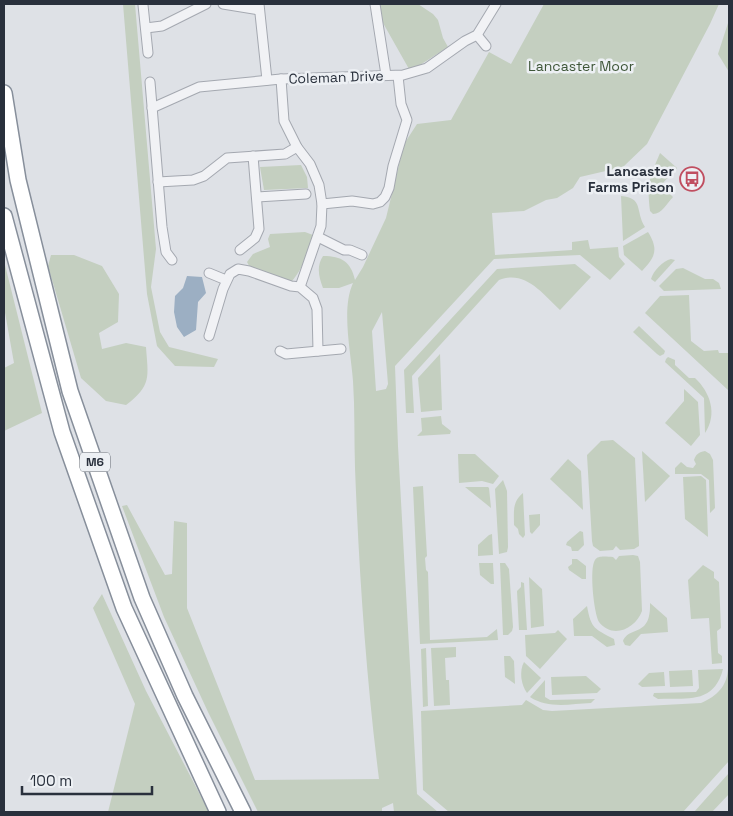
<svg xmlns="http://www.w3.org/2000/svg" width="733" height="816" viewBox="0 0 733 816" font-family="'Space Grotesk',sans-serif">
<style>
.green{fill:#c4cfc0;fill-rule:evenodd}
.water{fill:#9cafc3}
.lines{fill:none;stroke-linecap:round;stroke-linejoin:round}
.minor-casing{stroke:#a4a8b0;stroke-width:11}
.motorway-casing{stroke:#878f9b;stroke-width:18}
.minor{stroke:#f1f2f5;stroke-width:9}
.motorway{stroke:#fff;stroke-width:15}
.labels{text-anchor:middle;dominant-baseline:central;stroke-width:5;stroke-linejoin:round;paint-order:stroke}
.shield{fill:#edf0f4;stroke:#646a73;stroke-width:1}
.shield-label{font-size:12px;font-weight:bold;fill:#29303c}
.park-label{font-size:14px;fill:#3e5638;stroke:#edf0f4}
.street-label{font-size:14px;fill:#29303c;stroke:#edf0f4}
.poi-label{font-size:14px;font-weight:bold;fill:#29303c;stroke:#edf0f4;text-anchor:end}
</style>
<rect width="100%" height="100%" fill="#dee1e6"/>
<g class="green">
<path d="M123 4H135L156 249 151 287 160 332 169 347 218 359 214 367 175 366 157 346 147 294Z"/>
<path d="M379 4H418L433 14 438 20 443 38 448 47 420 65 409 69 383 23Z"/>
<path d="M544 4H719L710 24 647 144 623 167 580 177 573 188 557 198 546 200 524 211 492 213 495 255 572 250V242L588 240 590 249 618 247 619 257 625 264 610 280 580 255 494 259 395 366 398 446 417 794 438 812H394L393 803 382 808V812H258L208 712 164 617 122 506 127 505 165 575 172 574 174 521 187 523V608L255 780 379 779C366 676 359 572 355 468 354 439 355 410 353 381 351 352 341 309 353 283L339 288H323C319 277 316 267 323 256 342 256 351 262 355 280L363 267 386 218 404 144 417 124 451 120 489 52 511 64ZM382 312 388 384 386 389 376 391 372 331Z"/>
<path d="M729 20V72L718 54Z"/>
<path d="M660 153 677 168 661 185 673 197C667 203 662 214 653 214L650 211C647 183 649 179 660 153Z"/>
<path d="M301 165 307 177 308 188 264 190 260 167Z"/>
<path d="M621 196C644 198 635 211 645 227L623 241Z"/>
<path d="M305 232 313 235C308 252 304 267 292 281L280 282 253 273 247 262 253 254 270 247 268 239 270 234Z"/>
<path d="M648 232C659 250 655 257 642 271L624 255 623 246Z"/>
<path d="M51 255H74L102 266 119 294 118 322 99 333 102 349 126 343 146 347C148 377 152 385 126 405L106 401 81 378 48 266Z"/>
<path d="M671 259 675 260 655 282 651 279C653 271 663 261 671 259Z"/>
<path d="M4 261 42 413 4 431V368L14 363 4 307Z"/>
<path d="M575 264 591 277 560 310C542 293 525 270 499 280L412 376 414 413H406L404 370 497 269Z"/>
<path d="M683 268 705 279H713L719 283 721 289 664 291 659 286 676 269Z"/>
<path d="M689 295 691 341 704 351 718 350 719 353H729V428L728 390 645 313 660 296Z"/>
<path d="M639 326 663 349 665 351 664 354 660 356 657 354 633 332Z"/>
<path d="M440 354 442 410 421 412 418 378Z"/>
<path d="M668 357 675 360V365L689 378H695C710 392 718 414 705 433L704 398 665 362 666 359Z"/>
<path d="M684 389 698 402 700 435 691 446 665 423 684 401Z"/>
<path d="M441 416 442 424 451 431 450 434 417 436 422 431 421 418Z"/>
<path d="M613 440 635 458 639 543V546L634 549 620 550 616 546 613 550 600 551 593 546 592 541 587 455 601 441Z"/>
<path d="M642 451 670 476 645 502Z"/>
<path d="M705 451 710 454 713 460 715 508 710 513 709 480 701 474H675V468L681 462 687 467 693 468 696 464 694 460C696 454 699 452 705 451Z"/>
<path d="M458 454H475L499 476 493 484 482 481 459 483Z"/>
<path d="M568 459 581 471 583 510 550 479Z"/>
<path d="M701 476 706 480 708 537 685 519 683 477Z"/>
<path d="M503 480 507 491 508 547 507 552 499 554 495 489Z"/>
<path d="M423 486 427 556 425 558 426 570 428 572 430 640 487 637 497 629 498 640 420 644 413 487Z"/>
<path d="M465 487H488L489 488 491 508Z"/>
<path d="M523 493 525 535 523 538 519 534 518 529 514 525C514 512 512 502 523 493Z"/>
<path d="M540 514V525L532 534 530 532 529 515Z"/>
<path d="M580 531 583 532 584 545 578 551H572L571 547 566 545 567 542Z"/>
<path d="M492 534 493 555 478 556V545L489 535Z"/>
<path d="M633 555 638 556 640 562 642 611C636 628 613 640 599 622 594 614 589 568 595 560 598 555 607 557 613 557L616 560 619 556Z"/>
<path d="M572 559H577L586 566V579H582L569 570 568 567 572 564Z"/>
<path d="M479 563H493L494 584H491L480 575Z"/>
<path d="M500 563H505L509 569 513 627 512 631 508 635H503Z"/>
<path d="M703 565 714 572V578L719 582 721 628 717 631 718 653 722 656V663L712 664 709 618 691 619 688 580Z"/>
<path d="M529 577 542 589 544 626 531 628Z"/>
<path d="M521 582 524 583 527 630H519L517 591 521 587Z"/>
<path d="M102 594 146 691 209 812H108L135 704 93 608Z"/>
<path d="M650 603 667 618 668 632 641 634 630 646 625 645 623 641C630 625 651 638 650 603Z"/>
<path d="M587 606C591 629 595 629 614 639L615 645 607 647 592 636H574L573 619Z"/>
<path d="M558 630 567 639 540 669 526 656 525 635 555 633Z"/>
<path d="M456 647V657L445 658 446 680H449L450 705 434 706 431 648Z"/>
<path d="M426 648 428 706 423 707 421 649Z"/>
<path d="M504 656H510L514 661 515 684 505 677Z"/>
<path d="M524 662 541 678 527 693C521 685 519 671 524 662Z"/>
<path d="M723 669C714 704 688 698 658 699L653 696 654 693 696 692 699 688 698 670Z"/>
<path d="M728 669 729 761 683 812H449L423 790 421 711 522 705 526 700 543 710 552 711 701 703C717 696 727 686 728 669Z"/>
<path d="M692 670 693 686 670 687 669 671Z"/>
<path d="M664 672 665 686 642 687 638 684 649 673Z"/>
<path d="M586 676 601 689 597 693 552 695 551 677Z"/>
<path d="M545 680V697L550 700 595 699 591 703C570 704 548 709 530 697Z"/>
<path d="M729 773V794L712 812H694Z"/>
</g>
<path class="water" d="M187 276 202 277 206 293 198 302 196 330 184 337 177 327 174 312 175 296 183 288Z"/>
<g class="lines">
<g class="minor-casing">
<g id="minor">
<path d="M223 4 259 10"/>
<path d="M259 4 267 80"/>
<path d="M375 4 386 75"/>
<path d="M143 5 148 53"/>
<path d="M146 28 162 26 206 4"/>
<path d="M477 35 486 46"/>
<path d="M281 79 284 121 297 147 310 164 319 185 322 204 321 226 300 287"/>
<path d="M150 82 162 227 166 252 172 260"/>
<path d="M152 108 199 87 281 79 403 75 427 68 465 41 477 35 496 4"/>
<path d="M158 182 193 180 204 176 227 158 285 154 297 147"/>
<path d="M257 197 306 194"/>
<path d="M322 204 352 201 373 204 380 202 385 197 389 188 393 166 407 120 401 104 398 76"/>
<path d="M318 237 344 250H350L362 255"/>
<path d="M240 250 255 238 259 229 253 156"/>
<path d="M209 273 226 280"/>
<path d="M209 336 223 289 230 274 238 269 249 271 291 286 300 287 313 298 317 309 318 351"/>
<path d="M280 351 286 354 341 349"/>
</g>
</g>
<g class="motorway-casing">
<g id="motorway">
<path d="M4 93 18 180 70 391 142 598 185 696 243 812"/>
<path d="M4 216 62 432 124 608 218 812"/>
</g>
</g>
<use href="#minor" class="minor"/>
<use href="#motorway" class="motorway"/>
</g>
<defs>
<g id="bus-ring" transform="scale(1.25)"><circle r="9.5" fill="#edf0f4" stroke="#c04e60" stroke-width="1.5"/><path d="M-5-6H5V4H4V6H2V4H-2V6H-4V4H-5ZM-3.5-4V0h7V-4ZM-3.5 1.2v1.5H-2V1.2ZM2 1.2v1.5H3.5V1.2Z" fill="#c04e60"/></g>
</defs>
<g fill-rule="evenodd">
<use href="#bus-ring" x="692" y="179"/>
</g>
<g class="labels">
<rect class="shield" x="80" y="452.5" width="30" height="19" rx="4"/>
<g class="shield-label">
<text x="95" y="462">M6</text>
</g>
<g class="park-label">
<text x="581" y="66">Lancaster Moor</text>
</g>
<g class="street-label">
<text transform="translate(336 77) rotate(-2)">Coleman Drive</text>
</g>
<g class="poi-label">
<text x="674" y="171">Lancaster<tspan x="674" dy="16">Farms Prison</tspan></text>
</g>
</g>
<rect width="733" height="816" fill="none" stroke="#29303c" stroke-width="10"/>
<path d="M22 786v8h130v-8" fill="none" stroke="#29303c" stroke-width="2.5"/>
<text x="30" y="786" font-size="15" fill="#29303c" stroke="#edf0f4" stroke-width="4" paint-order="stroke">100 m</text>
</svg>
